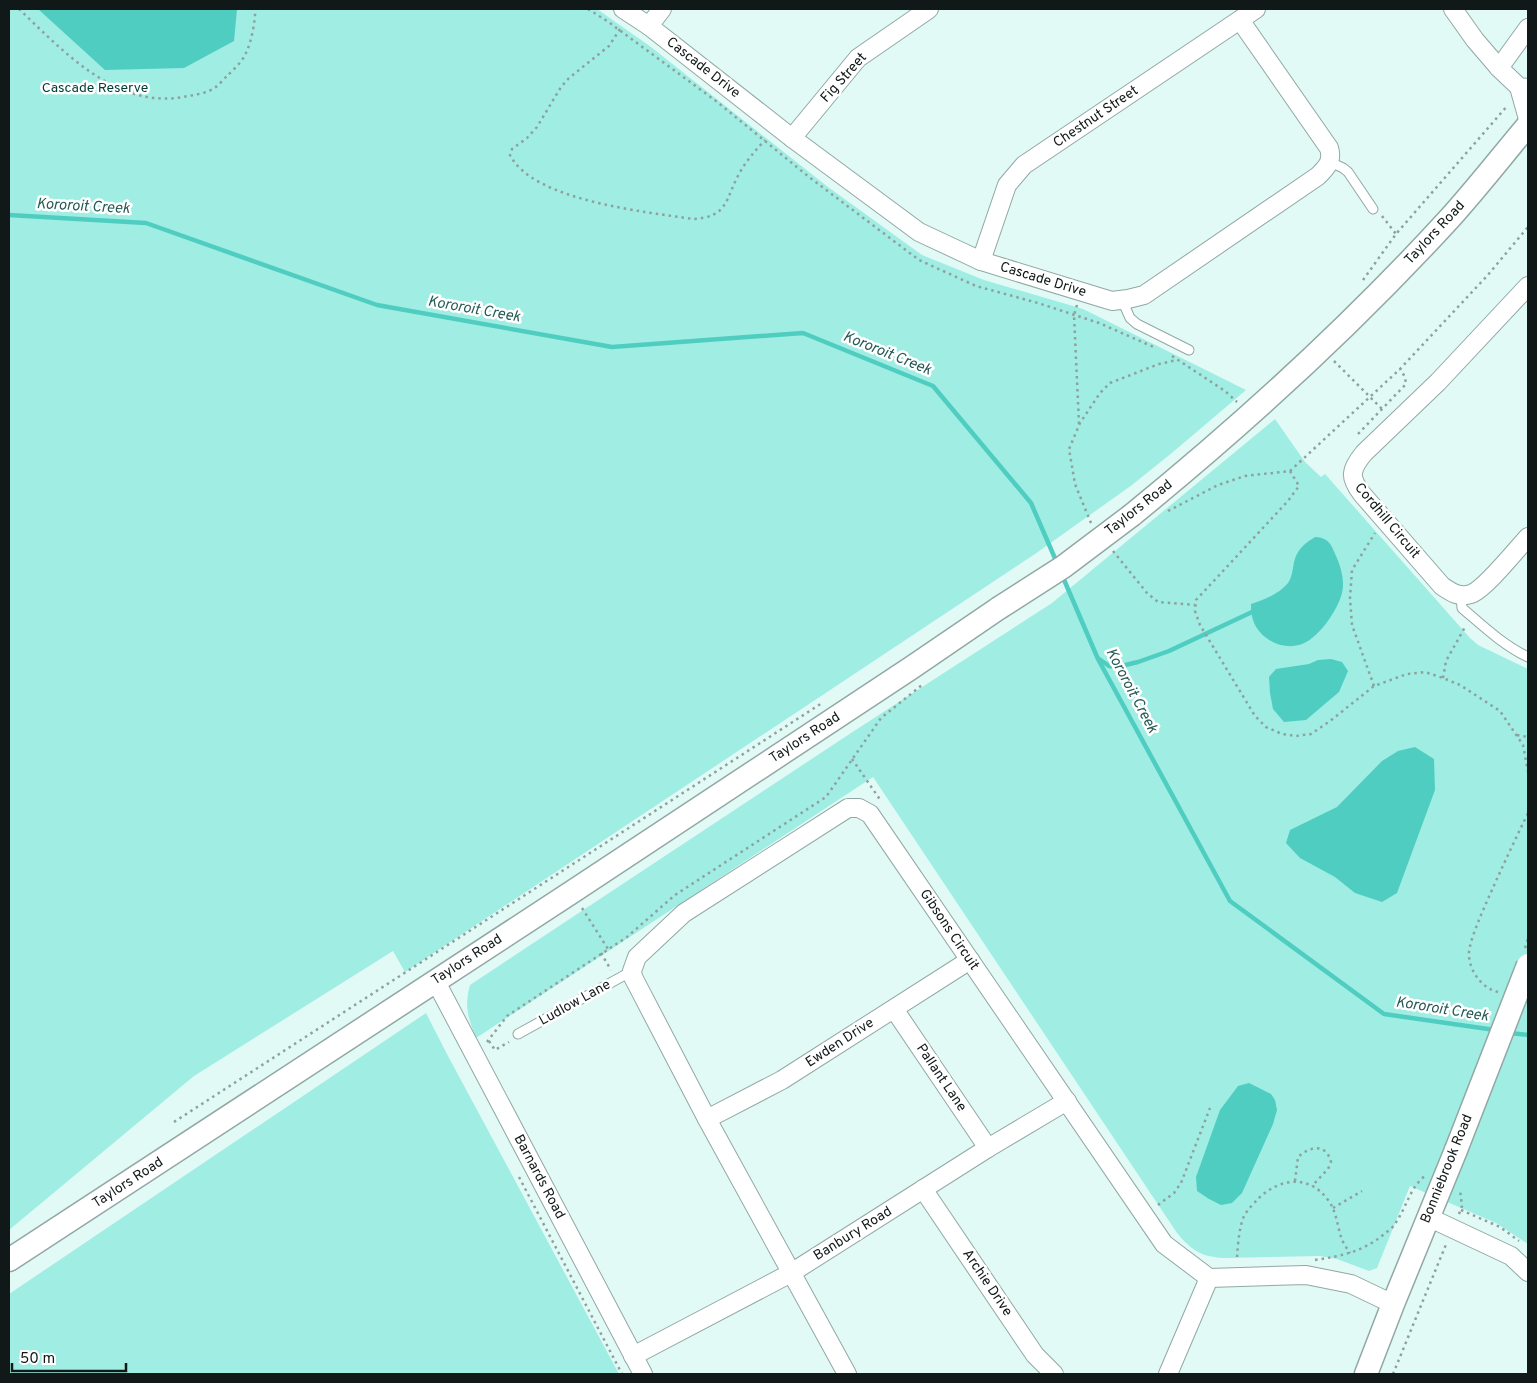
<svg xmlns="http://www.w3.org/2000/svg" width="1537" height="1383" viewBox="0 0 1537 1383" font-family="Overpass,sans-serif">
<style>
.green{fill:#a0ede3}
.water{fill:#50cdc1}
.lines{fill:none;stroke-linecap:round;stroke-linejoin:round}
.stream{stroke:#50cdc1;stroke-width:4.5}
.service-casing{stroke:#91a8a4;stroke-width:11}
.minor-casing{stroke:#91a8a4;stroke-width:20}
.tertiary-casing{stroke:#91a8a4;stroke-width:25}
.path{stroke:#8ea19e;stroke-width:2.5;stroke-dasharray:2.5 4;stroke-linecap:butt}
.service{stroke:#fff;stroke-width:9}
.minor{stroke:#fff;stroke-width:18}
.tertiary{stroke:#fff;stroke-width:22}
.tertiary-bridge-casing{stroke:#91a8a4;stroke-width:25;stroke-linecap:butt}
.path-bridge{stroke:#8ea19e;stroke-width:2.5;stroke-dasharray:2.5 4;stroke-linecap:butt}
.tertiary-bridge{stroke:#fff;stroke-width:22}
.labels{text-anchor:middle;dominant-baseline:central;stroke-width:5;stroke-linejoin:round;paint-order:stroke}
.street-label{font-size:14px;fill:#111918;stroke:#fff}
.park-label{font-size:14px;fill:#003c37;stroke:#fff}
.water-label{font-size:15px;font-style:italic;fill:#265a55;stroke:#fff}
</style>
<rect width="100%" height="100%" fill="#e1faf6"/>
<g class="green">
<path d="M9 9H597L651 47 828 187 922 255 984 280 1083 309 1246 390 1173 452 1132 485 1035 554 405 972 393 951 194 1076 9 1230Z"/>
<path d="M1275 419 1305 462 1321 477 1325 474 1470 638 1478 645 1528 669V1244L1496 1223 1410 1186 1377 1268 1369 1271 1337 1259 1320 1256 1225 1258C1202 1257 1192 1251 1177 1233L873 777 476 1038C468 1017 464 1007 470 985L851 733 1052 603Z"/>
<path d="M426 1013 448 1056 619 1374H9V1294Z"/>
</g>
<g class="water">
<path d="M38 9H237L234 41 184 68 105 70Z"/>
<path d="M1315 537C1329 538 1331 544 1336 556 1341 567 1345 581 1342 593 1338 610 1317 641 1299 645 1280 650 1259 638 1253 620 1251 615 1251 609 1251 604 1264 600 1279 594 1288 583 1294 574 1292 565 1296 556 1300 547 1307 542 1315 537Z"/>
<path d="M1331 659 1342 662 1348 671 1339 692 1306 720 1284 722 1273 709 1270 693 1269 677 1276 669 1309 664 1318 660Z"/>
<path d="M1415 747 1434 759 1435 790 1397 893 1382 902 1355 893 1335 877 1300 858 1286 843 1290 830 1337 807 1382 761 1398 751Z"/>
<path d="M1249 1083 1271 1094 1275 1100 1277 1110 1273 1124 1242 1193 1232 1203 1221 1205 1209 1199 1197 1191 1196 1177 1220 1110 1238 1086Z"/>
</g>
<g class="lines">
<g class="stream">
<path d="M9 215 146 223 377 305 612 347 803 333 933 386 1031 503 1057 563"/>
<path d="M1062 575 1098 659 1230 901 1384 1014 1495 1030"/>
<path d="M1099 659 1109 666 1117 667 1138 662 1169 651 1252 612"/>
<path d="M1510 1033 1528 1035"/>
</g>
<g class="service-casing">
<g id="service">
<path d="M1330 162 1343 168 1348 172 1373 209"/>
<path d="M1122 300 1130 318 1137 324 1189 350"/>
<path d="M1461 596 1462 608C1483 626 1503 645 1528 657"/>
<path d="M518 1034 632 971"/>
</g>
</g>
<g class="minor-casing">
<g id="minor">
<path d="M623 9 649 26 792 138 919 232 981 261 1112 301 1128 299 1144 295 1318 176C1327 167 1333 161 1329 148L1240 20"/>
<path d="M1453 9 1475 40 1499 68 1519 87 1528 88"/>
<path d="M649 26 662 9"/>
<path d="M1499 68 1528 28"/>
<path d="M1519 87 1528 119"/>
<path d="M792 138 858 58 929 9"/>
<path d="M981 261 1007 185 1024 165 1256 9"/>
<path d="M1528 286 1438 382 1364 453C1350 470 1349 477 1362 494L1442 586C1451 592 1459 598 1471 594 1485 589 1516 550 1528 537"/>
<path d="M435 980 643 1374"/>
<path d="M894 1009 988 1148"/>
<path d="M707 1119 782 1080 970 960"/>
<path d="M923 1189 1035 1355 1054 1374"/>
<path d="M1428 1217 1511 1256 1528 1272"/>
<path d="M1209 1278 1306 1275 1351 1284 1393 1304"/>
<path d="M633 1356 791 1273 988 1148 1067 1101"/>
<path d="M847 1374 707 1119 633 977 632 971 637 957 684 913 848 808H859L870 814 1164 1244 1209 1278 1168 1374"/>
</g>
</g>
<g class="tertiary-casing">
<g id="tertiary">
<path d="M1132 515C1245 423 1352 325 1450 218 1477 188 1502 156 1528 125"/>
<path d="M9 1260 572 892 911 668 999 608"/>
<path d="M1366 1374 1393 1304 1456 1150"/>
</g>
</g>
<g class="path">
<path d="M19 9C63 51 116 109 183 97 193 95 204 94 213 89 218 86 223 80 227 76 233 70 243 61 246 53 251 43 256 19 255 9"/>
<path d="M588 9 607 21 716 101 809 177 919 260 976 286 1038 303 1099 323 1156 348"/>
<path d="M620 29 609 46 569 78 561 87 537 127 527 138 512 149 510 155C533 201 647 212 693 219 729 217 725 199 739 174 746 161 755 151 765 140"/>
<path d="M1382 216 1396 234"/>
<path d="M1363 280 1396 234 1508 105"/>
<path d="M1077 305 1074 315 1079 424"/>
<path d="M1172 356 1225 391 1237 402"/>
<path d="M1334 361 1382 409"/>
<path d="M1358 434 1406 384 1405 377 1400 369"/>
<path d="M1290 471 1299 486 1288 501 1196 600 1195 611 1200 625 1255 716 1266 727 1282 734 1296 736 1311 734 1330 721 1374 686 1407 674 1425 672 1443 678 1460 685 1500 711 1523 745 1528 772"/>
<path d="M1168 511 1218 485 1245 476 1290 471 1400 369 1487 276 1528 227"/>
<path d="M1091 523 1075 484 1069 449 1080 423 1100 393 1110 383 1159 364 1177 360"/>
<path d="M1113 551 1147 593 1158 602 1195 605"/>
<path d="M1443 678 1446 661 1465 627"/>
<path d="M1374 686 1352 625 1350 598 1352 570 1375 533"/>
<path d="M1517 735 1528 737"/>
<path d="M852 759 881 801"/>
<path d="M582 908 608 949"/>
<path d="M601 953 611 970"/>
<path d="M1498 992C1483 989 1470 972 1469 956 1468 946 1477 925 1481 915 1496 880 1512 846 1528 813"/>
<path d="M489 1041 495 1050 509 1042"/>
<path d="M487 1042 507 1016 627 937 675 895 826 797 881 718 922 685"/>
<path d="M174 1122 822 703"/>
<path d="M519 1177 622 1374"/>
<path d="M1295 1181 1298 1157C1310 1146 1326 1143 1331 1162L1328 1169 1312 1186"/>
<path d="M1158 1205 1174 1193 1181 1183 1210 1108"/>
<path d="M1333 1208 1362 1191"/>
<path d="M1461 1210 1500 1227 1519 1241"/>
<path d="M1459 1214 1462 1206 1460 1190"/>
<path d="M1237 1257C1238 1244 1239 1228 1244 1216 1248 1209 1254 1203 1259 1198 1280 1178 1309 1174 1328 1200 1337 1212 1337 1226 1342 1240 1344 1244 1347 1249 1350 1253"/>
<path d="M1315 1260C1341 1256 1362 1252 1383 1235 1386 1232 1392 1229 1394 1225 1406 1210 1409 1188 1425 1176"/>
<path d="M1393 1374 1447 1242"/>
</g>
<use href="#service" class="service"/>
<use href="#minor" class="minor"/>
<use href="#tertiary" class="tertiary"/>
<g class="tertiary-bridge-casing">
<g id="tertiary-bridge">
<path d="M999 608 1063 567 1132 515"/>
<path d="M1456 1150 1528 965"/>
</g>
</g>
<path class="path-bridge" d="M1525 948 1528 939"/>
<use href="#tertiary-bridge" class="tertiary-bridge"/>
</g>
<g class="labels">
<g class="street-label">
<text transform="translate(703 68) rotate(38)">Cascade Drive</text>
<text transform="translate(844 78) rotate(-48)">Fig Street</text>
<text transform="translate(1096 117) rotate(-34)">Chestnut Street</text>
<text transform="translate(1435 233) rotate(-47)">Taylors Road</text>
<text transform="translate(1043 280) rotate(17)">Cascade Drive</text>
<text transform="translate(1139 508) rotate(-38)">Taylors Road</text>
<text transform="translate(1387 521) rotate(50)">Cordhill Circuit</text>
<text transform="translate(805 738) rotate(-33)">Taylors Road</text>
<text transform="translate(949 930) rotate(56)">Gibsons Circuit</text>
<text transform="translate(467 960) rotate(-33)">Taylors Road</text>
<text transform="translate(575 1003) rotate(-29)">Ludlow Lane</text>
<text transform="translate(840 1043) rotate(-33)">Ewden Drive</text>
<text transform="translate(941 1078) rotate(56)">Pallant Lane</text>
<text transform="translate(1447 1169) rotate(-68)">Bonniebrook Road</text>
<text transform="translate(539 1177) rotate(62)">Barnards Road</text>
<text transform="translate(128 1183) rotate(-33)">Taylors Road</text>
<text transform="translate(853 1234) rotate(-32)">Banbury Road</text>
<text transform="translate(987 1283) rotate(56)">Archie Drive</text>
</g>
<g class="park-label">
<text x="95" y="88">Cascade Reserve</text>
</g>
<g class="water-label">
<text transform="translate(83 207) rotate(3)">Kororoit Creek</text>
<text transform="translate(474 310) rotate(10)">Kororoit Creek</text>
<text transform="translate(887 354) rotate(22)">Kororoit Creek</text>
<text transform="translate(1131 691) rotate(62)">Kororoit Creek</text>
<text transform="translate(1442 1010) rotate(9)">Kororoit Creek</text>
</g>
</g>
<rect width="1537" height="1383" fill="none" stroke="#111918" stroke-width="20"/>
<path d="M12 1363v8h114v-8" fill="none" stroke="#111918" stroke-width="2.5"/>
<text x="20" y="1363" font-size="15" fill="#111918" stroke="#ffffff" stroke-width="4" paint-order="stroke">50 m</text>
</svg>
